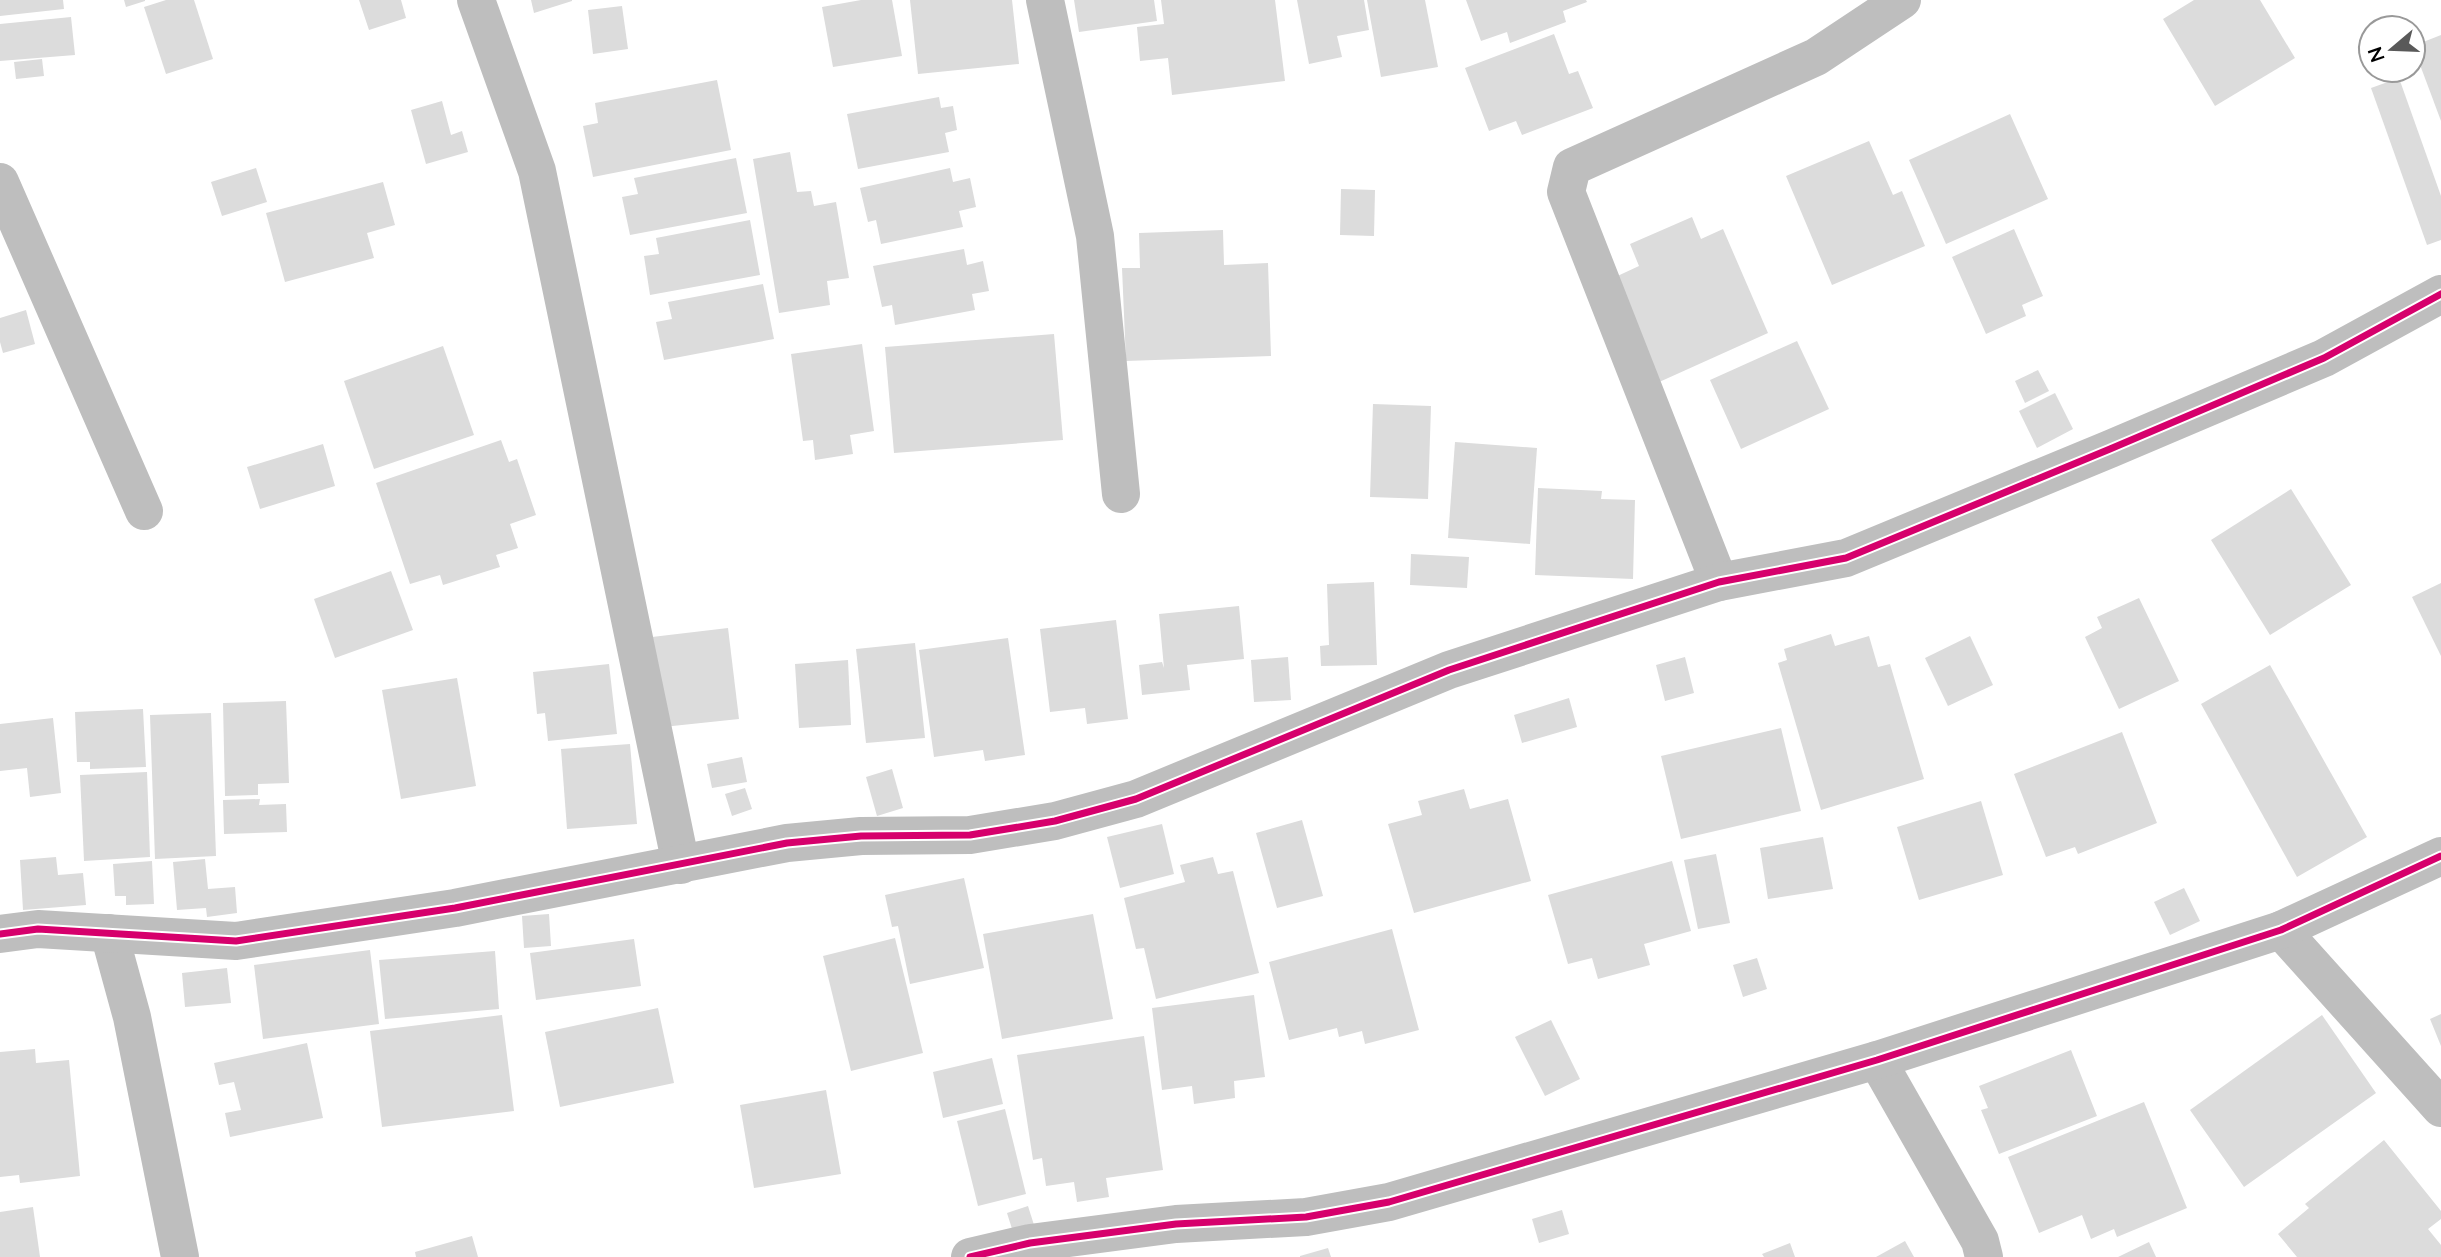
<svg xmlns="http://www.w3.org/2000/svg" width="2441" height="1257" viewBox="0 0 2441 1257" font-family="Lato,sans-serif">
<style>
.building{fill:#dcdcdc}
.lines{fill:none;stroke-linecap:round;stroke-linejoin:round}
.street{stroke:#bebebe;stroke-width:38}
.cycleway-casing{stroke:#fff;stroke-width:11}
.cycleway{stroke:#d6006c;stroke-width:7}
</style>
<rect width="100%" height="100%" fill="#fff"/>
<g class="building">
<path d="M0 0H63L64 9 0 16Z"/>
<path d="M124 0H145V1L126 7Z"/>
<path d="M166 0H194L213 59 166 74 144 7Z"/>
<path d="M359 0H401L406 18 369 30Z"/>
<path d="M531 0H572V1L534 13Z"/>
<path d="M861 0H892L902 56 833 67 822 7Z"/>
<path d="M910 0H1012L1019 64 918 74Z"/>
<path d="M1074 0H1154L1157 21 1079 32Z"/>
<path d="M1161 0H1275L1285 81 1172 95 1168 58 1140 61 1137 27 1164 24Z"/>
<path d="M1297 0H1364L1369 30 1337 36 1342 57 1309 64Z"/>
<path d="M1367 0H1425L1438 67 1381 77Z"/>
<path d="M1466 0H1586L1587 2 1563 11 1566 22 1510 43 1507 32 1481 41Z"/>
<path d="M2194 0H2260L2295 58 2215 106 2163 19Z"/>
<path d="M622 6 628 49 593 54 588 10Z"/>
<path d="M71 17 75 55 0 61V24Z"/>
<path d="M1554 34 1569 74 1578 71 1593 108 1522 135 1516 121 1489 131 1465 68Z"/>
<path d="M2441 35V121L2413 46Z"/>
<path d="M42 59 44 76 16 79 14 62Z"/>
<path d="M2399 78 2441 196V240L2427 245 2371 88Z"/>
<path d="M717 80 731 150 593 177 583 126 598 123 595 103Z"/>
<path d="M939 97 941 108 953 106 957 130 945 133 949 152 858 169 847 114Z"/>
<path d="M442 101 451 135 462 131 468 152 426 164 411 110Z"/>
<path d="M2010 114 2048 199 1946 244 1909 160Z"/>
<path d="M1869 141 1893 195 1902 191 1925 246 1832 285 1786 176Z"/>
<path d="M790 152 797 192 811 191 814 206 836 202 849 278 827 281 830 305 779 313 753 159Z"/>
<path d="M736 158 747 213 630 235 622 197 638 194 634 178Z"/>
<path d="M256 168 267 202 222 216 211 182Z"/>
<path d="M950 168 953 182 970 178 976 207 959 211 963 227 881 244 876 220 868 222 860 188Z"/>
<path d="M383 182 395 225 367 233 374 258 285 282 266 213Z"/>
<path d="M1341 189 1375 190 1374 236 1340 235Z"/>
<path d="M1692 217 1701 239 1723 229 1768 333 1657 383 1611 279 1639 266 1630 244Z"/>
<path d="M750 220 760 275 650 295 644 256 659 254 656 238Z"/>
<path d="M2014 229 2043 296 2022 305 2026 316 1986 334 1952 257Z"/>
<path d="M1223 230 1224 265 1268 263 1271 356 1126 361 1122 268H1140L1139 233Z"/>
<path d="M964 249 967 265 983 261 989 291 972 294 975 310 895 325 892 305 882 307 873 266Z"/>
<path d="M763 284 774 339 664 360 656 322 672 319 668 302Z"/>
<path d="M26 310 35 344 3 353 0 342V318Z"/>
<path d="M1054 334 1063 440 894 453 885 347Z"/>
<path d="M1797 341 1829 409 1741 449 1710 380Z"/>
<path d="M862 344 874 431 850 435 853 454 815 460 813 440 803 441 791 354Z"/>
<path d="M443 346 474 435 374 469 344 381Z"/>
<path d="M2038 370 2049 391 2025 403 2015 381Z"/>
<path d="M2055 393 2073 429 2037 448 2019 411Z"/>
<path d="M1373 404 1431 406 1428 499 1370 497Z"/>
<path d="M501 440 509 462 517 459 536 515 510 524 518 548 496 555 500 567 443 585 440 575 410 584 376 483Z"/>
<path d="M1455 442 1537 448 1530 544 1448 538Z"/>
<path d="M323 444 335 486 260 509 247 467Z"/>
<path d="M1538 488 1602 491 1601 499 1635 500 1633 579 1535 575Z"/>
<path d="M2291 489 2351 585 2270 635 2211 540Z"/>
<path d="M1411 554 1469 557 1467 588 1410 585Z"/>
<path d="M391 571 413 630 335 658 314 599Z"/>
<path d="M1374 582 1377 665 1321 666 1320 646 1329 645 1327 584Z"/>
<path d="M2441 583V656L2412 597Z"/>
<path d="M2139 598 2179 681 2119 709 2085 637 2102 628 2097 617Z"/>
<path d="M1239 606 1244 659 1187 665 1190 690 1142 695 1139 665 1162 662 1164 668 1159 614Z"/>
<path d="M1116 620 1128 719 1087 724 1085 708 1050 712 1040 629Z"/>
<path d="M728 628 739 719 663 727 652 637Z"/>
<path d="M1831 634 1835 646 1869 636 1878 667 1890 664 1924 779 1821 810 1778 663 1787 660 1784 649Z"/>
<path d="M1970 636 1993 685 1948 706 1925 658Z"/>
<path d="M1008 638 1025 755 985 761 983 750 934 757 919 650Z"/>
<path d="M915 643 925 738 866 743 856 649Z"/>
<path d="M1288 657 1291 700 1254 702 1251 660Z"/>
<path d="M1685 657 1694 693 1665 701 1656 665Z"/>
<path d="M848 660 851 725 799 728 795 664Z"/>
<path d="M609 664 617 734 548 741 545 713 537 714 533 672Z"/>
<path d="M2270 665 2367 837 2297 877 2201 704Z"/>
<path d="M457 678 476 786 401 799 382 690Z"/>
<path d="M1569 698 1577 727 1522 743 1514 715Z"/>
<path d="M286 701 289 783 258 784V795L225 796 223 703Z"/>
<path d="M143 709 146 767 90 769V762H77L75 712Z"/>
<path d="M211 713 216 856 155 859 150 715Z"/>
<path d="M53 718 61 793 30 797 27 768 0 771V724Z"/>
<path d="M1781 728 1801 811 1681 839 1661 756Z"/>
<path d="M2122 732 2157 823 2078 854 2075 847 2046 857 2014 774Z"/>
<path d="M630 744 637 824 567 829 561 749Z"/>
<path d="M742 757 747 782 712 788 707 764Z"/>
<path d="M892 769 903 808 877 816 866 777Z"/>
<path d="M147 772 150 857 84 861 80 775Z"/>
<path d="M745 788 752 809 732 816 725 794Z"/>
<path d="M1464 789 1470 809 1508 799 1531 881 1414 913 1388 824 1422 815 1418 801Z"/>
<path d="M260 799 259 805 286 804 287 832 224 834 223 800Z"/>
<path d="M1981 801 2003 875 1919 900 1897 827Z"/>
<path d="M1302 820 1323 896 1277 908 1256 833Z"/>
<path d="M1162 824 1174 874 1120 888 1107 837Z"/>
<path d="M1823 837 1833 889 1768 899 1760 848Z"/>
<path d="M1716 854 1730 923 1698 929 1684 860Z"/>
<path d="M56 857 58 875 83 873 86 905 23 910 20 860Z"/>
<path d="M1213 857 1218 874 1233 871 1259 973 1156 999 1144 948 1136 949 1124 898 1185 882 1180 865Z"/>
<path d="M205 859 208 889 235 887 237 913 207 917 206 908 177 910 173 862Z"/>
<path d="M152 861 154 904 126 905V896H115L113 864Z"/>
<path d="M1672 861 1691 931 1644 944 1650 965 1598 979 1592 958 1568 964 1548 895Z"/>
<path d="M964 878 984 968 910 984 898 926 892 927 885 895Z"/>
<path d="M2184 888 2200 921 2170 935 2154 902Z"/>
<path d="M549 914 551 946 524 948 522 916Z"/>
<path d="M1093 914 1113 1019 1002 1039 983 934Z"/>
<path d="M1392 929 1419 1030 1365 1044 1362 1031 1339 1037 1337 1028 1289 1040 1269 962Z"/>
<path d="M895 938 923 1053 851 1071 823 956Z"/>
<path d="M634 939 641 986 536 1000 530 953Z"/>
<path d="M370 950 379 1024 263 1039 254 965Z"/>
<path d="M495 951 499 1009 385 1019 379 960Z"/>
<path d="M1757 958 1767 989 1743 997 1733 965Z"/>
<path d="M227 968 231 1003 185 1007 182 973Z"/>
<path d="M1254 995 1265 1077 1234 1081 1235 1098 1194 1104 1192 1086 1162 1090 1152 1008Z"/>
<path d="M658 1008 674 1083 560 1107 545 1032Z"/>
<path d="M2441 1014V1046L2430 1019Z"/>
<path d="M502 1015 514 1111 382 1127 370 1031Z"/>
<path d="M2322 1015 2376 1093 2244 1187 2190 1110Z"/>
<path d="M1551 1020 1580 1079 1545 1096 1515 1037Z"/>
<path d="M1144 1036 1163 1170 1106 1178 1109 1197 1077 1202 1074 1182 1046 1186 1042 1158 1033 1160 1017 1055Z"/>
<path d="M307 1043 323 1118 230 1137 225 1113 241 1110 234 1082 219 1085 214 1063Z"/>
<path d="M35 1049 36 1063 69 1060 80 1176 20 1183 19 1175 0 1177V1052Z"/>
<path d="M2071 1050 2097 1116 1999 1154 1981 1110 1988 1108 1979 1086Z"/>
<path d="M992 1058 1003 1104 943 1118 933 1072Z"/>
<path d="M826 1090 841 1174 754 1188 740 1105Z"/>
<path d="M2144 1102 2187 1208 2117 1237 2114 1229 2091 1239 2082 1215 2039 1233 2008 1157Z"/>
<path d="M1005 1109 1026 1194 978 1206 957 1121Z"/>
<path d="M2384 1140 2441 1211V1219L2428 1229 2441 1245V1257H2297L2278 1234 2309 1208 2305 1204Z"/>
<path d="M1028 1206 1034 1225 1013 1232 1007 1213Z"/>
<path d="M33 1207 40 1257H0V1212Z"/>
<path d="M1562 1210 1569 1234 1539 1243 1532 1219Z"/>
<path d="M472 1236 478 1257H416L415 1252Z"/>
<path d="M1905 1241 1914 1257H1876Z"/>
<path d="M2149 1242 2156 1257H2118Z"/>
<path d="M1790 1243 1795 1257H1764L1762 1254Z"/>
<path d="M1328 1248 1331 1257H1300V1256Z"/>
</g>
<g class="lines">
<g class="street">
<path d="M476 0 537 171 681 865"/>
<path d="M1045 0 1095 236 1121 494"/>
<path d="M0 182 144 511"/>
<path d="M1719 582 1566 192 1572 167 1816 57 1902 0"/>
<path d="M2281 930 2441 1108"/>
<path d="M109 933 132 1017 180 1257"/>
<path d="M0 934 38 929 236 941 455 908 787 843 861 836 970 835 1055 821 1136 799 1449 670 1719 582 1846 558 2110 449 2324 358 2441 294"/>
<path d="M1877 1060 1980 1241 1984 1257"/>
<path d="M970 1257 1030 1243 1176 1224 1306 1217 1389 1202 1877 1060 2281 930 2441 856"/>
</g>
<g class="cycleway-casing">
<g id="cycleway">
<path d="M0 934 38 929 236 941 455 908 787 843 861 836 970 835 1055 821 1136 799 1449 670 1719 582 1846 558 2110 449 2324 358 2441 294"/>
<path d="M970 1257 1030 1243 1176 1224 1306 1217 1389 1202 1877 1060 2281 930 2441 856"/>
</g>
</g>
<use href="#cycleway" class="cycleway"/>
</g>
<g transform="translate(2392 49) rotate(251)"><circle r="33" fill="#ffffff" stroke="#999999" stroke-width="2"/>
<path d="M0-5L12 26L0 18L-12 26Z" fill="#595959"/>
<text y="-10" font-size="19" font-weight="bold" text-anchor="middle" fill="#000000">N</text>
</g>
</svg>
